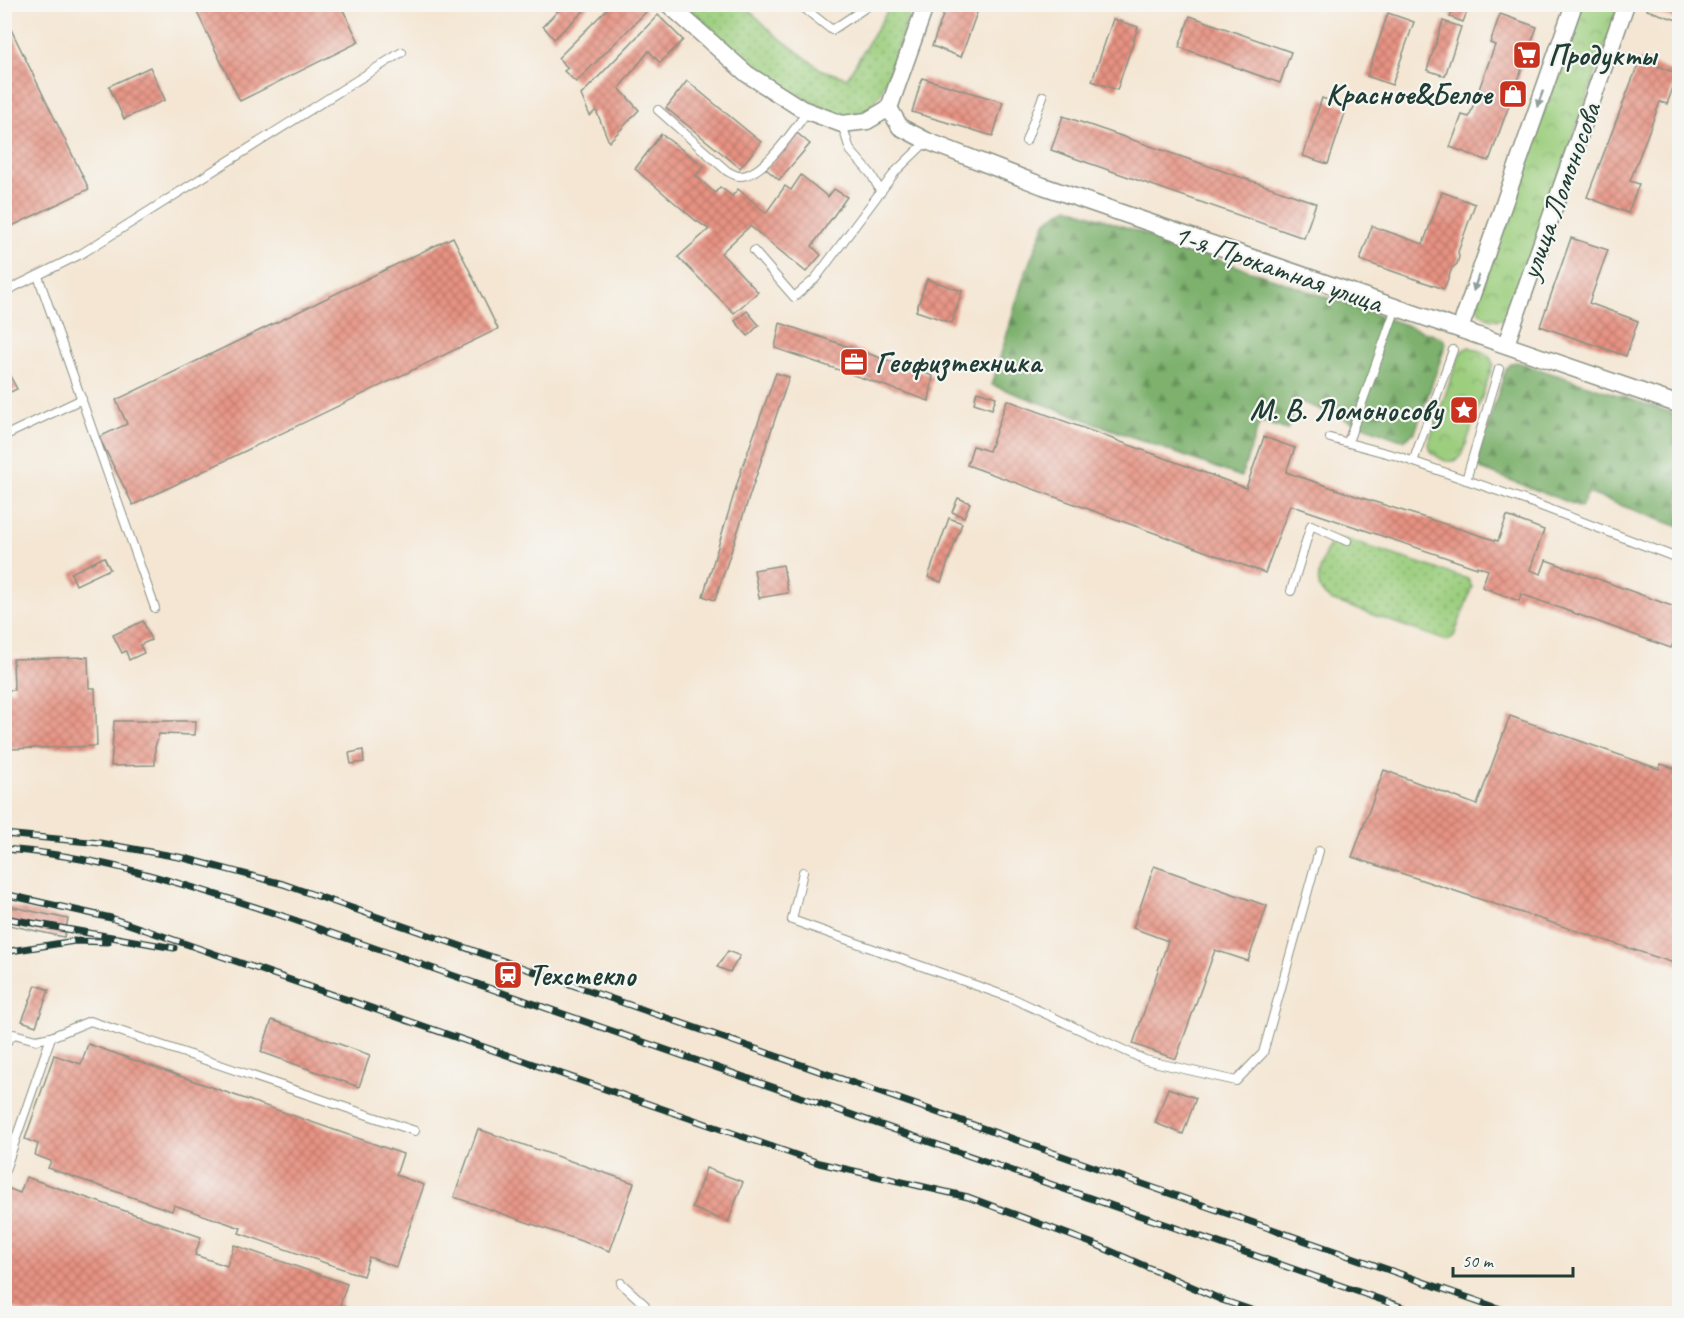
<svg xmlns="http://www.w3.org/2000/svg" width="1684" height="1318" viewBox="0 0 1684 1318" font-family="Caveat,sans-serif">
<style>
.grass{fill:url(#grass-dots);stroke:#5e8659;stroke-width:1.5}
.forest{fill:url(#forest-firs);stroke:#4e7750;stroke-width:1.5}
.park{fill:url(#park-crowns);stroke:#5e8659;stroke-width:1.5}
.building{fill:url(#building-cross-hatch)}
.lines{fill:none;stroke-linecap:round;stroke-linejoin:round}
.service-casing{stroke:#8a9284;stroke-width:10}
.minor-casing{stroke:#8a9284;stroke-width:19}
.service{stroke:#fff;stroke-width:8}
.minor{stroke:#fff;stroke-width:16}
.rail-casing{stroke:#1f3d34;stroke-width:7}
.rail{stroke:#f6f6f2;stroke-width:4.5;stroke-dasharray:14;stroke-linecap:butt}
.oneway{fill:#8f9e9a}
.labels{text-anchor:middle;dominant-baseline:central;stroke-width:4.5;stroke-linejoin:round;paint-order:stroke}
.poi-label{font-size:30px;font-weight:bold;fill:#1f3d34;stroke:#f6f6f2;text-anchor:start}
.street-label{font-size:30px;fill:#1f3d34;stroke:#f6f6f2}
</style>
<defs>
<pattern id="grass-dots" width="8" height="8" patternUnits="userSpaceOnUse" patternTransform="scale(1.5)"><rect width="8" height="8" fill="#9cce7e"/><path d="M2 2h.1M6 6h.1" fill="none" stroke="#7fa868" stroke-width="1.8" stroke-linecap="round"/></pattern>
<pattern id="forest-firs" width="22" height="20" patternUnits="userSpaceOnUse" patternTransform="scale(1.5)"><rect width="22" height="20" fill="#7db16d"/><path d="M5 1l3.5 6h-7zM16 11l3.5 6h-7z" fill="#66915a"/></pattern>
<pattern id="park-crowns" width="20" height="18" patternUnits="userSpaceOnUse" patternTransform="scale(1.5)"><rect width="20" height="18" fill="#9cce7e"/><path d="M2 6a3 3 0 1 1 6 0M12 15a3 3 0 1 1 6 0" fill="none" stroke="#7fa868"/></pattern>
<pattern id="building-cross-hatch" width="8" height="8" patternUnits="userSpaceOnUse" patternTransform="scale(1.5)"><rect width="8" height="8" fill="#e79282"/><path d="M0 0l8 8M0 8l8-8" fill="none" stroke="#bb786b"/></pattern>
</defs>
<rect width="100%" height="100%" fill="#f6f6f2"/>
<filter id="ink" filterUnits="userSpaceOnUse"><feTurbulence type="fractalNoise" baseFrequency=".0167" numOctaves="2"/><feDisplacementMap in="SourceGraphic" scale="12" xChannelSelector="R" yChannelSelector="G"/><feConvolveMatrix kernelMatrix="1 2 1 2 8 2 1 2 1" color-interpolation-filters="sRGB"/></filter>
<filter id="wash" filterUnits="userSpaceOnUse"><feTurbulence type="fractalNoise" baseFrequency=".008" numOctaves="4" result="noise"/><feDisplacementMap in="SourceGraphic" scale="24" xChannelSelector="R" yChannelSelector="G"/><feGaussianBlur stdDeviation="1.35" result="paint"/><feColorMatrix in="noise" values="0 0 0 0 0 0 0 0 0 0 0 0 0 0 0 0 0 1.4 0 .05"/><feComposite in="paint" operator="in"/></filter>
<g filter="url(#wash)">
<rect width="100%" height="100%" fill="#f4e6d3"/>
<g class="grass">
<path d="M685 5H744L774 34 822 70 847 78 891 5H913L882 91C874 105 863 117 846 116 840 116 831 110 825 108 770 86 728 44 685 5Z"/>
<path d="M1334 539H1345L1468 579 1472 587 1454 636 1447 641 1331 600C1313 590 1318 573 1324 556 1327 549 1328 543 1334 539Z"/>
</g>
<g class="forest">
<path d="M1068 207 1443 338 1446 344 1415 432 1404 440 1398 439 1298 401 1287 430 1260 421 1241 477 992 385 1024 276 1046 221Z"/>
<path d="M1517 362 1679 415V527L1588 493 1581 507 1481 469 1477 464 1478 456 1506 369 1511 363Z"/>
</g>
<g class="park">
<path d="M1581 5H1620L1508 318C1494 322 1483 319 1476 306Z"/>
<path d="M1469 347C1480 351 1489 352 1493 364L1463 453C1461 455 1459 459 1456 460 1446 465 1430 454 1428 444L1459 356 1463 350Z"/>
</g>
<g id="blocks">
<g class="building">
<path d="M193 4H340L359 42 240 101Z"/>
<path d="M552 4H591L554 39 543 26 558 11Z"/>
<path d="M612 4H640L647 11 576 82 564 71 568 68 558 58Z"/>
<path d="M947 4H980L961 57 932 46Z"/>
<path d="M1455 4H1470L1463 22 1450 17Z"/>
<path d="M1649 4H1680L1677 20 1647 10Z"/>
<path d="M1388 13 1414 22 1392 85 1367 76Z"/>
<path d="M1500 14 1537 27 1489 161 1450 147 1462 115 1469 117 1495 45 1490 43Z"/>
<path d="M4 15 89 189 4 230Z"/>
<path d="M658 15 683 40 660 63 649 51 619 88 639 110 609 142 596 110 590 116 581 95Z"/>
<path d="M1190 16 1291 52 1280 83 1179 47Z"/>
<path d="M1113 19 1138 27 1117 90 1092 81Z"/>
<path d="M1443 21 1461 27 1445 76 1427 70Z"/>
<path d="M1640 59 1678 74 1667 104 1660 102 1630 181 1639 184 1628 213 1587 197Z"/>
<path d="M150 67 165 100 124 119 109 86Z"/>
<path d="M922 78 1003 102 993 136 912 112Z"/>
<path d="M687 81 761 142 740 168 666 108Z"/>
<path d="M1322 98 1347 107 1328 164 1303 156Z"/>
<path d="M1063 116 1316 203 1304 238 1051 150Z"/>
<path d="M797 133 810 144 779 180 766 169Z"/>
<path d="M661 134 704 166 696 176 715 193 720 187 732 196 738 189 766 213 785 186 791 190 801 175 828 197 834 189 847 197 812 246 821 255 806 272 750 226 721 253 758 292 734 313 678 257 709 229 695 220 635 169Z"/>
<path d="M1442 192 1475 204 1458 252 1459 257 1457 264 1452 268 1444 289 1360 260 1372 226 1423 244Z"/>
<path d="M453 237 498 329 133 505 99 437 127 424 116 400Z"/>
<path d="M1571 238 1608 250 1589 303 1638 321 1626 356 1540 326Z"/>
<path d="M927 279 962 291 952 323 916 311Z"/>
<path d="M747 311 759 325 748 336 735 321Z"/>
<path d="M780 323 933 376 929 401 775 348Z"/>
<path d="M776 373 789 377 715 600 703 596 742 468Z"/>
<path d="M10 376 17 389 4 395V379Z"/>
<path d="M977 391 996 397 992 409 974 403Z"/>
<path d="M1007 400 1246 488 1264 437 1295 448 1286 472 1356 496 1498 541 1507 516 1544 530 1530 570 1541 574 1546 560 1680 609V626L1671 648 1521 594 1519 601 1482 587 1488 570 1477 566V568L1290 505 1265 573 967 465 973 446 989 451Z"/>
<path d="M958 498 970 503 964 517 952 512Z"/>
<path d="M949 518 962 523 941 582 928 577Z"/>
<path d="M104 557 110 569 76 585 71 573Z"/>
<path d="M783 565 788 593 759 598 754 570Z"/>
<path d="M143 621 151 640 140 645 144 653 129 660 126 651 122 653 113 635Z"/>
<path d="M88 657 89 688H95L97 746 8 749 7 690H14L13 659Z"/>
<path d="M1510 716 1659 769 1661 764 1680 770V965L1352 857 1384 770 1477 805Z"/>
<path d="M114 721H196L195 735 159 734 155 747V765L111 766Z"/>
<path d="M363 750 364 762 351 764 349 753Z"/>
<path d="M1154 866 1267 906 1248 961 1215 950 1176 1059 1133 1044 1168 941 1133 928Z"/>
<path d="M4 905 68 919 64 937 4 924Z"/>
<path d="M728 951 740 956 730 972 717 967Z"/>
<path d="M36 985 49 990 36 1026 22 1021Z"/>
<path d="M272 1020 370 1055 359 1087 261 1052Z"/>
<path d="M88 1044 403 1154 396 1175 424 1185 396 1267 369 1257 363 1276 239 1233 241 1228 174 1205 172 1211 48 1168 51 1161 35 1155 38 1144 25 1139 54 1055 81 1064Z"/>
<path d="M1168 1088 1196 1098 1183 1134 1155 1123Z"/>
<path d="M478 1129 634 1183 610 1251 454 1197Z"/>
<path d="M706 1168 743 1182 728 1222 692 1208Z"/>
<path d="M26 1177 201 1237 195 1255 227 1266 234 1245 347 1284 340 1305 364 1314H28L4 1305V1195L7 1188 20 1193Z"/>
</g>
</g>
</g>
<g filter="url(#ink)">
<use href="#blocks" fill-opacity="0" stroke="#8a9284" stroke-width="1.5"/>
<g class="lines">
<g class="service-casing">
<g id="service">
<path d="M799 4 832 30 871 4"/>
<path d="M658 110 727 171C731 173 735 176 740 176 764 176 794 129 807 112"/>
<path d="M842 124 850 150 871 174 881 192"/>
<path d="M1026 141 1043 96"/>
<path d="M754 251 794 297 815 279 896 171 927 141"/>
<path d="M38 276 155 608"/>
<path d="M4 292 81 254 402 52"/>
<path d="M4 436 82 399"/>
<path d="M1330 438 1397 456 1533 503 1680 559"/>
<path d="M1348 442 1396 308"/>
<path d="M1413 462 1453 350"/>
<path d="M1466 480 1499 369"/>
<path d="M1291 591 1311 525 1347 541"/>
<path d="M803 872 792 920 1014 999 1145 1060 1236 1081 1263 1053 1319 851"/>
<path d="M4 1045 14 1034 36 1040 51 1037"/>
<path d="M4 1173 51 1037 90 1021 415 1131"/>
<path d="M621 1283 645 1305 644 1314"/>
</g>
</g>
<g class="minor-casing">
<g id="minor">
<path d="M668 4 747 74 802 109 842 124 867 121 889 108"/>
<path d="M889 108 900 127 927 141 1043 186 1680 405"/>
<path d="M889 108 926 4"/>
<path d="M1460 329 1574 4"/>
<path d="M1506 344 1626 4"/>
</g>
</g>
<use href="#service" class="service"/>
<use href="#minor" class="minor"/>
<g class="rail-casing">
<g id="rail">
<path d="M4 834 100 843 184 858 283 884 1515 1314"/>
<path d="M4 849C98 855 189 886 277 914L1422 1314"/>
<path d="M4 894 111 918 819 1163 968 1197 1099 1246 1222 1300 1263 1314"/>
<path d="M4 918 174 948"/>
<path d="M4 952 75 941 108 942"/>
</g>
</g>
<use href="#rail" class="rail"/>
</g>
<defs><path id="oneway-solid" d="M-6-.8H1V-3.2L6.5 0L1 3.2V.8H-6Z" transform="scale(1.5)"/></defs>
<g class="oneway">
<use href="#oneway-solid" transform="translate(1540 99) rotate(110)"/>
<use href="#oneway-solid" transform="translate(1476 283) rotate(109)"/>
</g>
</g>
<defs>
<g id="supermarket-square" transform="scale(1.5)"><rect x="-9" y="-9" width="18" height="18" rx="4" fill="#c8321e" stroke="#f6f6f2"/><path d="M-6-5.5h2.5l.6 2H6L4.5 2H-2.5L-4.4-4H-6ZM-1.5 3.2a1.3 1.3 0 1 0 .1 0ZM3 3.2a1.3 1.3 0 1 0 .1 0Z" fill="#fff"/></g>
<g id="shop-square" transform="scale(1.5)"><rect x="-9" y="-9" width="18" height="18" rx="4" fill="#c8321e" stroke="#f6f6f2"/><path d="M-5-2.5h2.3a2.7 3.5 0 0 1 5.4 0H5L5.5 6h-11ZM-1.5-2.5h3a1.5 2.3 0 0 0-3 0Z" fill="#fff"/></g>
<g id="office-square" transform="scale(1.5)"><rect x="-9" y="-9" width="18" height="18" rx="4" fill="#c8321e" stroke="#f6f6f2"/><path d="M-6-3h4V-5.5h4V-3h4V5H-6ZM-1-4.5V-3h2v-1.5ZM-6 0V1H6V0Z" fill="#fff"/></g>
<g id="sight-square" transform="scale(1.5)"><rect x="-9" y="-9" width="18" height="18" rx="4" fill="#c8321e" stroke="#f6f6f2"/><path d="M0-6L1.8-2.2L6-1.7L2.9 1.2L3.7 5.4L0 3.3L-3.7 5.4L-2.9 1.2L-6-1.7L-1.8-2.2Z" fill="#fff"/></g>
<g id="station-square" transform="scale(1.5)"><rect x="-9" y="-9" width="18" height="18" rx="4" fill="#c8321e" stroke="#f6f6f2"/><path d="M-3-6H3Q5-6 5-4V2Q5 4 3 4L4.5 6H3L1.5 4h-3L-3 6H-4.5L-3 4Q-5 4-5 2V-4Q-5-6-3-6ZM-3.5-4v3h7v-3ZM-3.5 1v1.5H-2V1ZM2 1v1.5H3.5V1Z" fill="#fff"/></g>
</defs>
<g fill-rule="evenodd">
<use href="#supermarket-square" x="1527" y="55"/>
<use href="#shop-square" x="1513" y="94"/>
<use href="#office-square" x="854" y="362"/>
<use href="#sight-square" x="1464" y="410"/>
<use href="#station-square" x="508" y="975"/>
</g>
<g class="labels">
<g class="poi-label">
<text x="1548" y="55">Продукты</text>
<text x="1492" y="94" text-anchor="end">Красное&amp;Белое</text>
<text x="875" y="362">Геофизтехника</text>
<text x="1443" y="410" text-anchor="end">М. В. Ломоносову</text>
<text x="529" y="975">Техстекло</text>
</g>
<g class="street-label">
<text transform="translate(1560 191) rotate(-70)">улица Ломоносова</text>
<text transform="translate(1278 268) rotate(19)">1-я Прокатная улица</text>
</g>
</g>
<rect width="1684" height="1318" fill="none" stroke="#f6f6f2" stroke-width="24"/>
<path d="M1453 1267v9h120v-9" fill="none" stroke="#1f3d34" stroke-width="3"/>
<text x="1462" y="1267" font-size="18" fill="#1f3d34" stroke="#f6f6f2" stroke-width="4.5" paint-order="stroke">50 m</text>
</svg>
